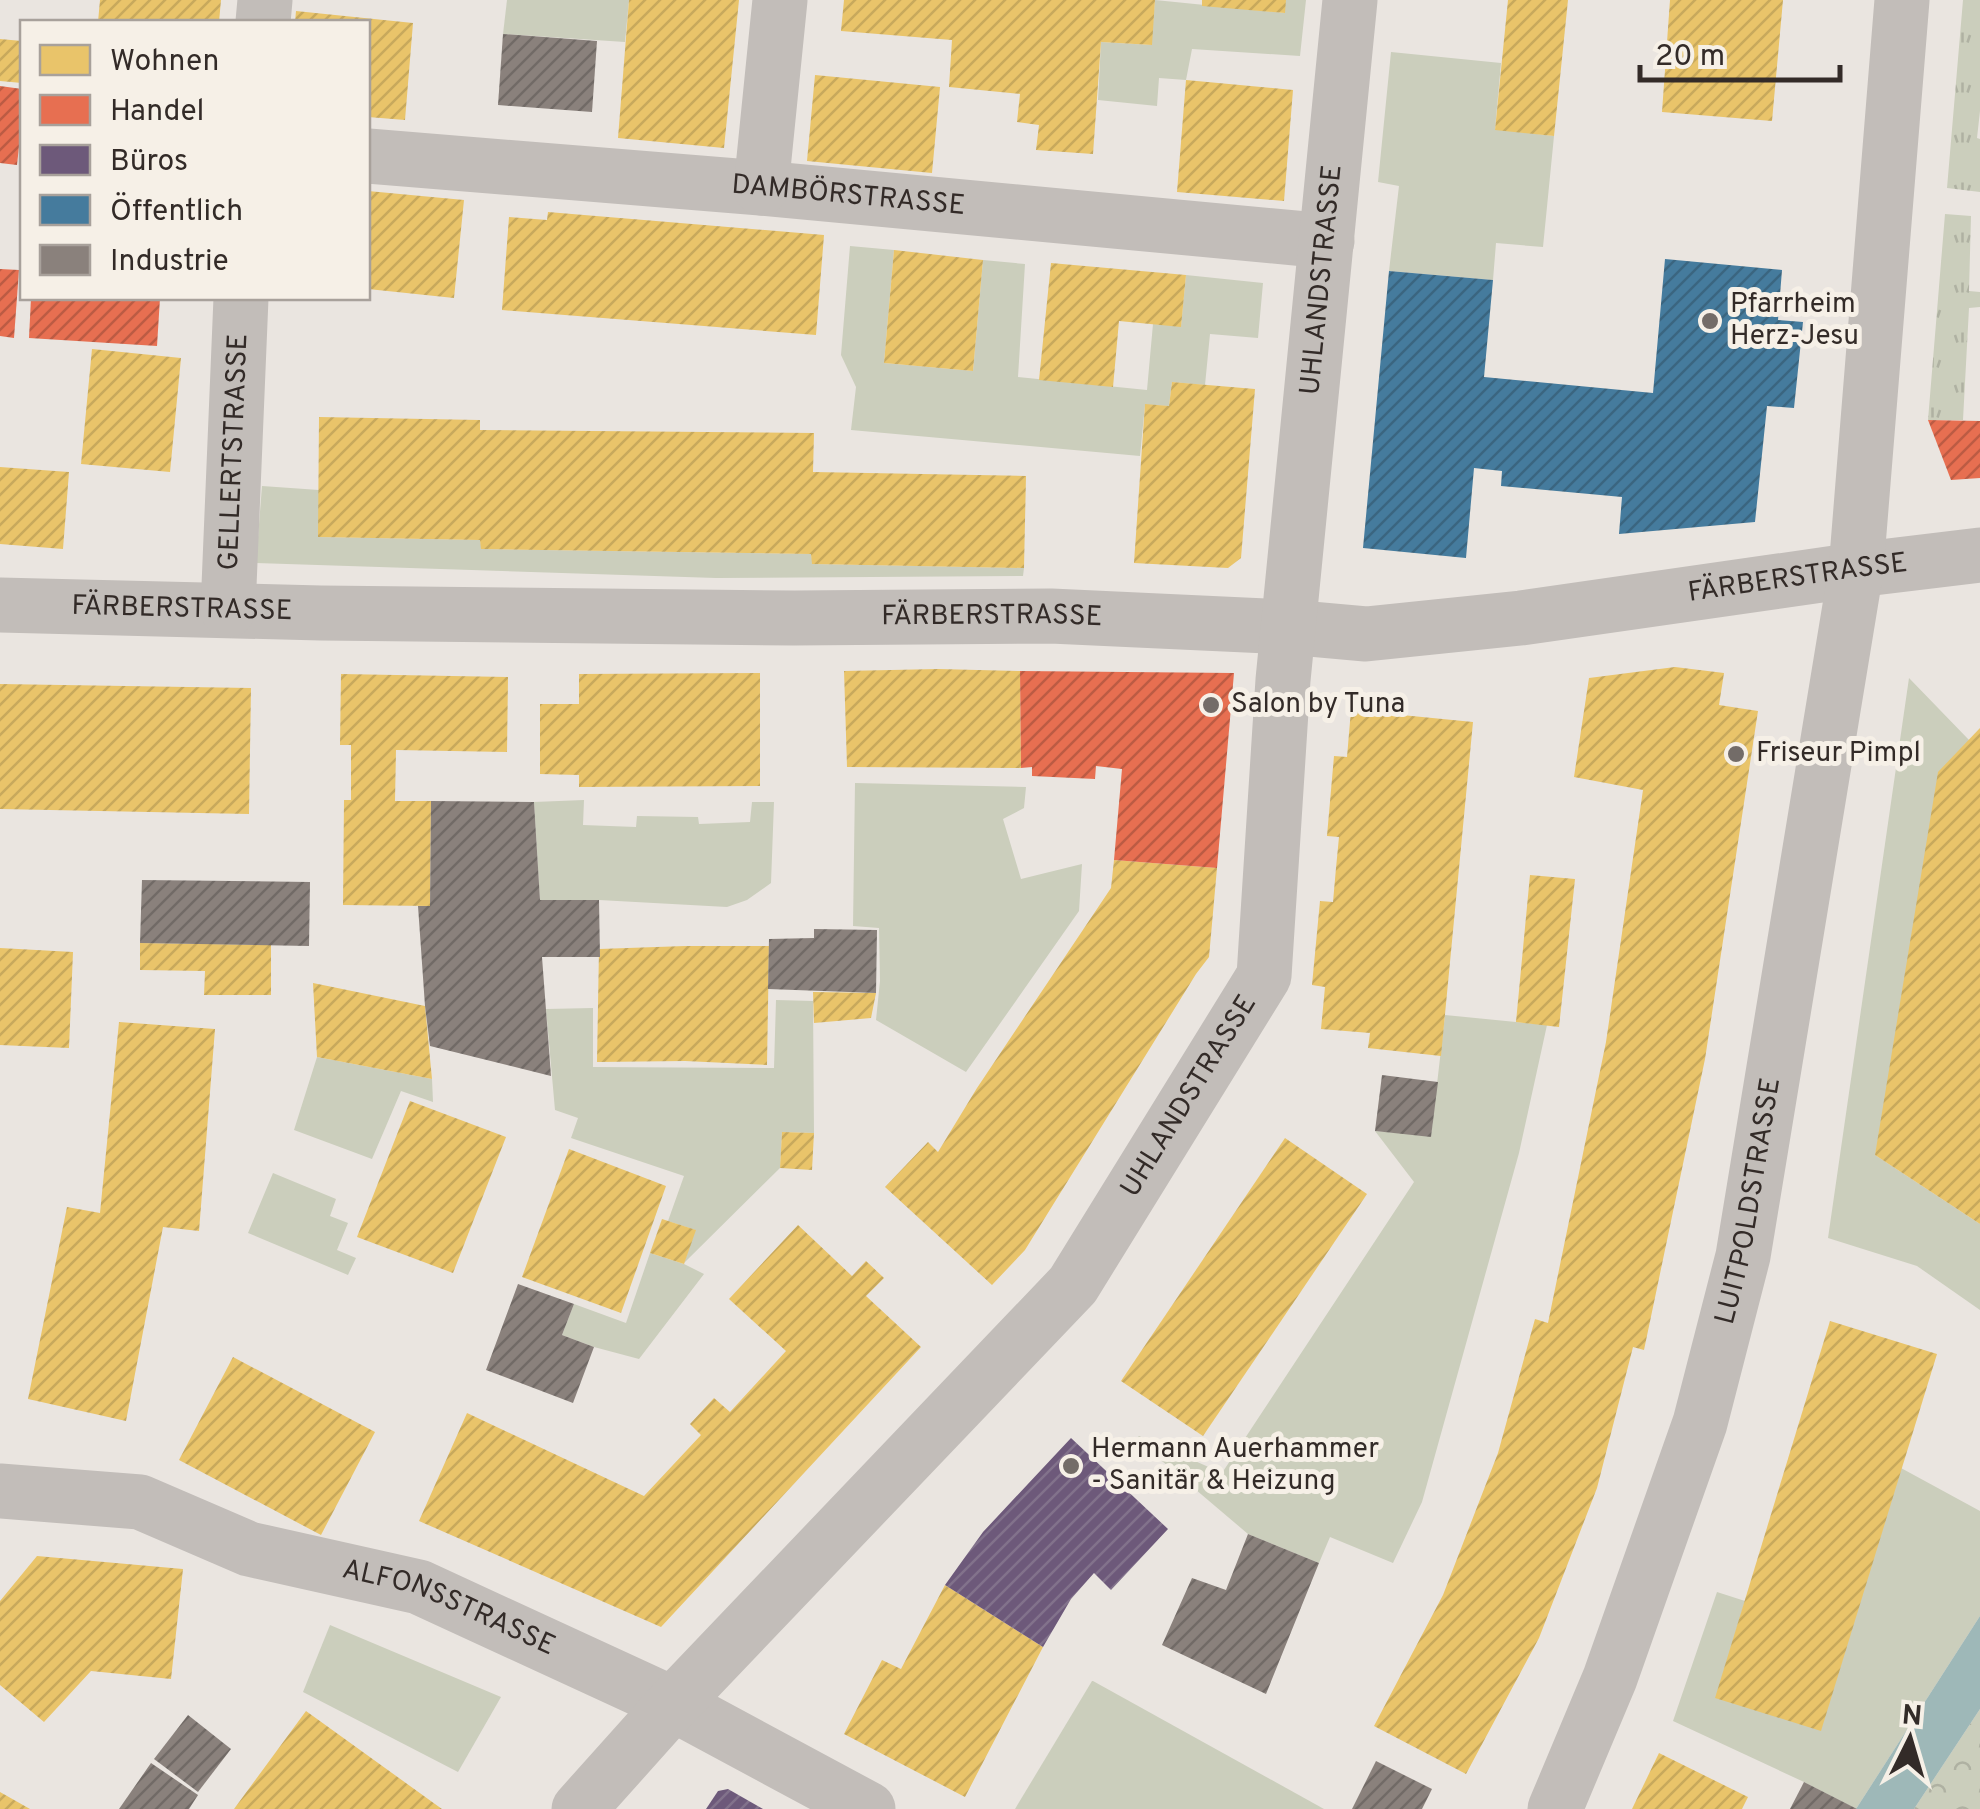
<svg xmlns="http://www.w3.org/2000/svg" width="1980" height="1809" viewBox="0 0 1980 1809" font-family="Overpass,sans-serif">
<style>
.grass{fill:url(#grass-tufts)}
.forest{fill:url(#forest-crowns)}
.garden{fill:#cbcebc}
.water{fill:#9eb8b8}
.homes{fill:url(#homes-hatch)}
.shops{fill:url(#shops-hatch)}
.offices{fill:url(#offices-hatch)}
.public{fill:url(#public-hatch)}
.industry{fill:url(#industry-hatch)}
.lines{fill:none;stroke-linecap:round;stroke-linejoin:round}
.minor{stroke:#c2bdb9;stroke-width:55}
.poi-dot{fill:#736c68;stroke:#f6f0e7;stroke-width:4}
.labels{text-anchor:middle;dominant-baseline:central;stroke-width:10;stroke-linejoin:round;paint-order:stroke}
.street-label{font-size:28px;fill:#332b28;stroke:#f6f0e7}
.poi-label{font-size:28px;fill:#332b28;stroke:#f6f0e7;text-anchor:start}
</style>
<defs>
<pattern id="grass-tufts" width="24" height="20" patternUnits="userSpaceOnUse" patternTransform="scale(2.5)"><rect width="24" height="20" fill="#cbcebc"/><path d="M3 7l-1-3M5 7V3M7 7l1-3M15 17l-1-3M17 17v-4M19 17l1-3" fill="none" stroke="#afb1a2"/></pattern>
<pattern id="forest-crowns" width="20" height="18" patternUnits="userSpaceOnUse" patternTransform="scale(2.5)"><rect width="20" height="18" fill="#cbcebc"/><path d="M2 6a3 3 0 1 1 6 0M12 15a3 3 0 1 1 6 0" fill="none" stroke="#afb1a2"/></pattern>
<pattern id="homes-hatch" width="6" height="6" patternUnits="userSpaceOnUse" patternTransform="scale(2.5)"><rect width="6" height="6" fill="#e9c46a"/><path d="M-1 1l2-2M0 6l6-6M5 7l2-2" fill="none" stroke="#c8a95c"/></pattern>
<pattern id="shops-hatch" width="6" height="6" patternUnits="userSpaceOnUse" patternTransform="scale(2.5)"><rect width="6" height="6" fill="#e76f51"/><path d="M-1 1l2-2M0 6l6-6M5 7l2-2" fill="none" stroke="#bc5b43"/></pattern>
<pattern id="offices-hatch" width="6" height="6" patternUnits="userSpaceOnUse" patternTransform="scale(2.5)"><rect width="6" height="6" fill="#6d597a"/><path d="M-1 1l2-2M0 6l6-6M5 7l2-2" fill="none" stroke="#82728b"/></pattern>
<pattern id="public-hatch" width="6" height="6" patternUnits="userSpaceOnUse" patternTransform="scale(2.5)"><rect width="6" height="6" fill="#457b9d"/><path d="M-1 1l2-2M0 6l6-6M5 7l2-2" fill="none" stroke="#3a6580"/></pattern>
<pattern id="industry-hatch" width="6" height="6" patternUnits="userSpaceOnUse" patternTransform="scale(2.5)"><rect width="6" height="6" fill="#8a817c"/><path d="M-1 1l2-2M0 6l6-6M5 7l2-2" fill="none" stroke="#716a66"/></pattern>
</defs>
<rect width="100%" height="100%" fill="#eae5e0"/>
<g class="grass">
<path d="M1963 0H1980V111L1977 138 1980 139V192L1947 188Z"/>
<path d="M1945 214 1971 216 1969 291 1980 292V307L1969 308 1963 420H1928Z"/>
</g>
<path class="forest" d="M1980 1709V1809H1914Z"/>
<g class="garden">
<path d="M507 0H629L625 42 503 34Z"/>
<path d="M1155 0 1284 13 1286 0H1306L1300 56 1192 49 1186 80 1159 78 1157 106 1098 100 1101 42 1151 45Z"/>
<path d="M1391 52 1501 63 1495 129 1554 136 1543 247 1496 243 1493 280 1389 271 1399 186 1378 182Z"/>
<path d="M850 246 894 250 884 363 973 371 983 260 1025 264 1018 377 1147 390 1153 324 1181 326 1186 275 1263 283 1258 338 1210 334 1205 385 1172 382 1169 406 1145 405 1140 456 851 430 856 387 841 355Z"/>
<path d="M262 486 319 490V537L480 540 482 549 811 554 813 564 1024 568 1023 576 716 578 256 563Z"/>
<path d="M1909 678 1969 740 1875 1155 1980 1224V1310L1917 1266 1828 1238Z"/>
<path d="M855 783 1026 787 1024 808 1003 819 1021 879 1082 864 1079 911 966 1072 876 1020 880 981 879 928 853 926Z"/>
<path d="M584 800 583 825 636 827 637 816 698 817 699 824 750 822 752 802H774L771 883 747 900 727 907 599 900H540L534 802Z"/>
<path d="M776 1000 813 1001 814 1133 782 1132 780 1168 684 1263 695 1230 668 1221 684 1176 571 1138 578 1118 555 1110 546 1009 593 1008V1067L774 1068Z"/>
<path d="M1445 1015 1547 1025 1519 1153 1422 1502 1393 1563 1330 1537 1319 1563 1248 1534 1136 1439 1139 1436 1222 1473 1414 1182 1375 1131 1431 1136Z"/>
<path d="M317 1057 432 1079 433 1102 401 1091 372 1159 294 1130Z"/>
<path d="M273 1173 336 1199 330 1216 348 1223 337 1250 356 1258 348 1275 248 1233Z"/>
<path d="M650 1253 684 1264 704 1274 639 1359 594 1347 562 1335 574 1304 626 1323Z"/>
<path d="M1901 1468 1980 1511V1616L1856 1809 1804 1782 1673 1721 1717 1592 1745 1601 1716 1698Z"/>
<path d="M330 1625 501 1697 458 1772 303 1692Z"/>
<path d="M1092 1681H1093L1324 1809H1015Z"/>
</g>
<path class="water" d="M1980 1616V1709L1914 1809H1856Z"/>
<g class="homes">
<path d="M100 0H221L219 22H98Z"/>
<path d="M629 0H739L724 148 618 138Z"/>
<path d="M844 0H1155L1152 45 1101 42 1093 154 1036 150 1039 125 1017 122 1020 94 949 87 952 40 841 31Z"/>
<path d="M1202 0H1286L1285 13 1202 6Z"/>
<path d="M1508 0H1568L1554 136 1495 130Z"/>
<path d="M1670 0H1783L1772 121 1662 112Z"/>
<path d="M296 11 413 23 405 120 368 117V22H295Z"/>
<path d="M0 39 22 41V83L0 81Z"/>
<path d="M815 75 940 87 932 173 807 161Z"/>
<path d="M1186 80 1293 90 1284 201 1177 192Z"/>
<path d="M368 191 464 200 454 298 368 289Z"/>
<path d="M548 212 824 235 816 335 502 310 509 217 547 220Z"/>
<path d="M894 250 983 260 973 371 884 363Z"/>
<path d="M1051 263 1186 275 1181 327 1119 321 1113 387 1039 380Z"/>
<path d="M92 349 181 358 170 472 81 464Z"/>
<path d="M1172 382 1255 389 1241 558 1228 568 1134 563 1145 404 1169 406Z"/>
<path d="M319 417 480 420V430L814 433 813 472 1026 476 1024 568 812 564 811 554 481 549 480 540 318 537Z"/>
<path d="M0 467 69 472 63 549 0 544Z"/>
<path d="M1675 667 1724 673 1719 705 1758 711 1705 1059 1644 1350 1633 1347 1597 1488 1539 1638 1466 1774 1374 1726 1443 1595 1498 1453 1535 1319 1548 1323 1606 1042 1643 790 1574 777 1589 678Z"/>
<path d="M938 669 1020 671 1021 768 847 767 844 671Z"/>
<path d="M760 673V786L579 787V775L540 774V704H579V674Z"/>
<path d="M341 674 508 677 507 752 396 750 395 801H431L430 906 343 905 344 800H351V745H340Z"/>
<path d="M0 684 251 688 249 814 0 809Z"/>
<path d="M1351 710 1473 722 1441 1056 1368 1048 1370 1033 1321 1029 1325 987 1312 985 1320 901 1333 902 1336 868 1339 837 1327 836 1334 756 1347 757Z"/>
<path d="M1980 728V1224L1875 1155 1938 772Z"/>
<path d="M1114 860 1217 868 1209 957 1196 974 1025 1250 992 1285 885 1187 928 1142 938 1152 977 1088 1111 888Z"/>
<path d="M1530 875 1575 879 1559 1027 1516 1022Z"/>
<path d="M140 943 271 945V995H204L205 971 140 970Z"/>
<path d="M685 946H769L767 1065 685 1061 597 1062 599 949Z"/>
<path d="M0 948 73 952 69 1048 0 1045Z"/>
<path d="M313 983 425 1006 432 1079 317 1057Z"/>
<path d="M813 992 876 993 871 1018 814 1023Z"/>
<path d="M119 1022 215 1029 199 1231 163 1227 126 1421 28 1399 67 1207 100 1213Z"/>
<path d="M410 1101 506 1137 453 1273 357 1237Z"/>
<path d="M782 1132 814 1133 812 1170 780 1168Z"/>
<path d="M1285 1138 1367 1194 1203 1436 1121 1381Z"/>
<path d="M569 1149 666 1186 621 1313 522 1277Z"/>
<path d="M662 1219 696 1230 684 1264 650 1253Z"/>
<path d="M798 1225 852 1276 866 1261 884 1278 866 1296 921 1347 661 1627 419 1521 467 1413 644 1496 701 1435 690 1424 714 1398 730 1412 786 1351 729 1299Z"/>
<path d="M1830 1321 1937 1354 1821 1731 1715 1698Z"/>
<path d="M233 1357 375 1432 321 1535 179 1460Z"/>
<path d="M37 1556 183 1569 171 1679 91 1671 44 1722 0 1685V1601Z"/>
<path d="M945 1585 1043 1647 965 1797 844 1734 882 1660 901 1669Z"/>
<path d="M306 1711 435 1804 442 1809H234Z"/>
<path d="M1659 1753 1748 1797 1742 1809H1632Z"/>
<path d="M0 1792 30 1809H0Z"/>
</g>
<g class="shops">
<path d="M0 86 22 89V119L17 165 0 163Z"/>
<path d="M0 269 19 270 14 338 0 336Z"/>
<path d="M31 298H160L157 346 29 338Z"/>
<path d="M1928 420 1980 421V478L1951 480Z"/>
<path d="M1020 671 1234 673 1217 868 1114 860 1122 769 1096 766 1095 779 1032 776V767L1021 768Z"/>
</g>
<g class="offices">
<path d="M1071 1438 1168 1529 1111 1590 1094 1573 1071 1599 1043 1647 945 1585 983 1532Z"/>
<path d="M728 1789 763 1809H706L718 1791Z"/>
</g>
<path class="public" d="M1665 259 1782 270 1778 320 1803 322 1794 408 1767 406 1755 522 1619 534 1622 497 1501 486 1502 471 1474 468 1466 558 1363 548 1389 271 1493 280 1484 377 1653 393Z"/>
<g class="industry">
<path d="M503 34 597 41 592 112 498 105Z"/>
<path d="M431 801 534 802 540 900H599L600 957H542L551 1076 430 1046 425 1006 418 906H430Z"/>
<path d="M142 880 310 882 309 946 140 943Z"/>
<path d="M814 929 877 930 876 993 768 989 769 939 814 938Z"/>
<path d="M1382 1075 1438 1082 1431 1137 1375 1131Z"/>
<path d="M518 1284 574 1304 562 1335 594 1347 573 1403 486 1370Z"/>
<path d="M1248 1534 1319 1563 1266 1694 1162 1645 1192 1578 1226 1590Z"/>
<path d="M188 1715 231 1749 198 1792 154 1759Z"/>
<path d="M1376 1761 1432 1789 1422 1809H1352Z"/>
<path d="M151 1763 198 1795 189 1809H119Z"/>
<path d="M1804 1782 1857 1809H1790Z"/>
</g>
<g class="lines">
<g class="minor">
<path d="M263 22 265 0"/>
<path id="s1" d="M368 156 761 188 1327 241"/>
<path d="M761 188 780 0"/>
<path id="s2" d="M0 605 321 613 794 618 1051 616 1288 627 1366 634 1521 618 1856 570 1980 555"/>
<path id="s3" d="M228 610 241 298"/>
<path id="s4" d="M0 1491 140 1502 249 1549 419 1587 673 1704 868 1809"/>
<path id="s5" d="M579 1809 673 1704 1073 1285 1264 976 1283 680 1350 0"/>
<path id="s6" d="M1555 1809 1610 1678 1700 1423 1743 1256 1856 570 1902 0"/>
</g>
</g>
<g class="poi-dot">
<circle cx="1710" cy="321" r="10"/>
<circle cx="1211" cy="705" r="10"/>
<circle cx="1736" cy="754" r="10"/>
<circle cx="1071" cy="1466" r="10"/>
</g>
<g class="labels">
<g class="street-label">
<text stroke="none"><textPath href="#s1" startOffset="482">DAMBÖRSTRASSE</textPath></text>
<text stroke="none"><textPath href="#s5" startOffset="1782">UHLANDSTRASSE</textPath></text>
<text stroke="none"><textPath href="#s3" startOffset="158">GELLERTSTRASSE</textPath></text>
<text stroke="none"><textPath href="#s2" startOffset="1802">FÄRBERSTRASSE</textPath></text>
<text stroke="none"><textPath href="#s2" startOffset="182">FÄRBERSTRASSE</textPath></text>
<text stroke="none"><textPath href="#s2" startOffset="992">FÄRBERSTRASSE</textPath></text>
<text stroke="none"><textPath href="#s5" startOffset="942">UHLANDSTRASSE</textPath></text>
<text stroke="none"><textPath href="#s6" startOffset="640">LUITPOLDSTRASSE</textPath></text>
<text stroke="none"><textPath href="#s4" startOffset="468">ALFONSSTRASSE</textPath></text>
</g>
<g class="poi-label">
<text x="1730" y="305">Pfarrheim<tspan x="1730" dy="32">Herz-Jesu</tspan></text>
<text x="1231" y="705">Salon by Tuna</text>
<text x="1756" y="754">Friseur Pimpl</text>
<text x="1091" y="1450">Hermann Auerhammer<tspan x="1091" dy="32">- Sanitär &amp; Heizung</tspan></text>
</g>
</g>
<rect x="20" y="20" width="350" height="280" fill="#f6f0e7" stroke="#a8a19b" stroke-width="2.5"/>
<rect x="40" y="45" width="50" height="30" fill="#e9c46a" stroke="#a8a19b" stroke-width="2.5"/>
<text x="110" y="70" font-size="30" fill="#332b28">Wohnen</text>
<rect x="40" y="95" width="50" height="30" fill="#e76f51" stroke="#a8a19b" stroke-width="2.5"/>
<text x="110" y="120" font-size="30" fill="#332b28">Handel</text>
<rect x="40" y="145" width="50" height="30" fill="#6d597a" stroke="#a8a19b" stroke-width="2.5"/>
<text x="110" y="170" font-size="30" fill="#332b28">Büros</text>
<rect x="40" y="195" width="50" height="30" fill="#457b9d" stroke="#a8a19b" stroke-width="2.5"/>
<text x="110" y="220" font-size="30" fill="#332b28">Öffentlich</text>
<rect x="40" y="245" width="50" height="30" fill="#8a817c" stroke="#a8a19b" stroke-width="2.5"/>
<text x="110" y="270" font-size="30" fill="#332b28">Industrie</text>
<g transform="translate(1910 1739) rotate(5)" stroke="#f6f0e7" stroke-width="8" paint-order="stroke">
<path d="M0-8L18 38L0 25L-18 38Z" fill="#332b28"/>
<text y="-15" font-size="28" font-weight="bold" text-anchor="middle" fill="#332b28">N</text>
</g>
<path d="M1640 65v15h200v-15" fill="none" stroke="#332b28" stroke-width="5"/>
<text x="1655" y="65" font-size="30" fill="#332b28" stroke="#f6f0e7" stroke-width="8" paint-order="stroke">20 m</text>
</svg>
